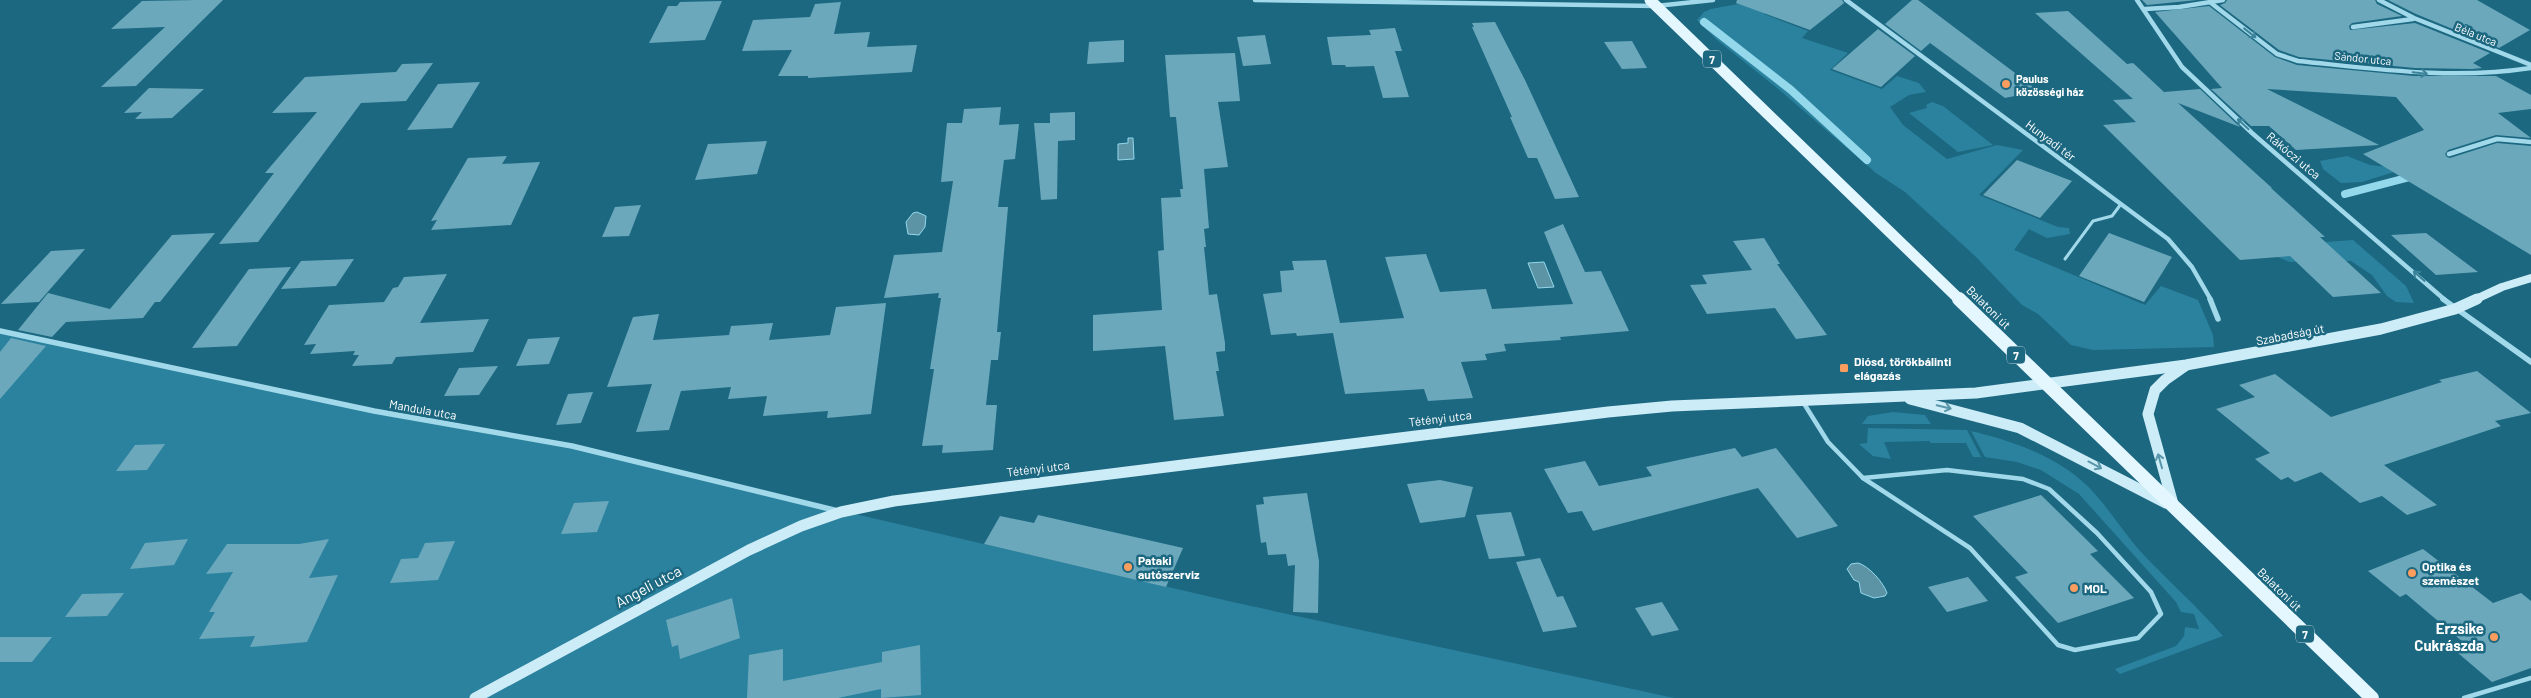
<svg xmlns="http://www.w3.org/2000/svg" width="2531" height="698" viewBox="0 0 2531 698" font-family="Barlow,sans-serif">
<style>
.green{fill:#2b829e}
.water{fill:#5c94a5;stroke:#94d8ec}
.lines{fill:none;stroke-linecap:round;stroke-linejoin:round}
.stream{stroke:#94d8ec;stroke-width:8}
.building{fill:#6ba8bc}
.lane-far1{stroke:#a1d8ea;stroke-width:3}
.lane{stroke:#a1d8ea;stroke-width:4.5}
.street-far1{stroke:#a1d8ea;stroke-width:4.5}
.street{stroke:#a1d8ea;stroke-width:5.5}
.secondary-far1{stroke:#ccecf7;stroke-width:8}
.secondary{stroke:#ccecf7;stroke-width:11}
.primary-far1{stroke:#e4f6fe;stroke-width:11}
.primary{stroke:#e4f6fe;stroke-width:14}
.oneway{stroke:#3d849b}
.oneway2{stroke:#5a96aa}
.poi-dot{fill:#fa9d5e;stroke:#1c6881;stroke-width:2}
.labels{text-anchor:middle;dominant-baseline:central;stroke-width:5;stroke-linejoin:round;paint-order:stroke}
.far-street-label{font-size:11px;fill:#fff;stroke:#1c6881}
.shield{fill:#1c6881;stroke:#bbd2d9;stroke-width:1}
.shield-label{font-size:11px;font-weight:bold;fill:#fff}
.far-poi-label{font-size:11px;font-weight:bold;fill:#fff;stroke:#1c6881;text-anchor:start}
.street-label{font-size:12px;fill:#fff;stroke:#1c6881}
.poi-label{font-size:12px;font-weight:bold;fill:#fff;stroke:#1c6881;text-anchor:start}
.near-street-label{font-size:15px;fill:#fff;stroke:#1c6881}
.near-poi-label{font-size:15px;font-weight:bold;fill:#fff;stroke:#1c6881;text-anchor:end}
</style>
<rect width="100%" height="100%" fill="#1c6881"/>
<g class="green">
<path d="M1759 0H1781L1764 14 1808 31 1802 38 1848 53 1830 70 1882 89 1897 76 1919 83 1926 92 1909 95 1890 107 1903 125 1947 159 1997 145 2023 150 1979 195 2058 227 2069 228 2070 234 2047 238 2029 229 2014 250 2145 305 2161 286 2198 300 2213 335 2214 347 2093 350 2071 345 2038 314 2022 305 1975 256 1905 192 1876 173 1777 88 1717 40 1697 20 1704 12 1711 9Z"/>
<path d="M1932 102 1943 106 1993 145 1958 152 1909 113 1927 108 1926 105Z"/>
<path d="M2347 156 2370 165 2388 167 2397 171 2362 182 2341 183 2323 169 2320 161Z"/>
<path d="M2353 240 2406 286 2414 303 2396 302 2387 296 2372 275 2351 261 2325 260 2290 262 2275 256 2273 246Z"/>
<path d="M0 331 374 411 529 438 1237 603 1674 698H0Z"/>
<path d="M1893 412 1925 415 1931 424H1862L1868 416Z"/>
<path d="M1868 428 1967 430 1981 457H1973L1966 443H1931L1929 441 1884 442 1891 459 1873 456 1859 444 1867 443Z"/>
<path d="M1971 431C2014 441 2065 459 2095 494 2111 512 2124 533 2140 551 2167 580 2197 606 2223 636L2120 674 2115 669 2176 646 2184 636 2185 627 2199 629 2194 614 2181 612 2176 602 2079 494 2041 470 2017 462 1985 457Z"/>
</g>
<g class="water">
<path d="M1128 138H1133L1134 159 1118 160V144L1128 143Z"/>
<path d="M917 212 926 216 925 227 919 235 908 234 906 222 913 213Z"/>
<path d="M1544 262 1554 287 1538 288 1528 263Z"/>
<path d="M1858 563C1869 566 1883 582 1887 593L1885 596 1874 598 1861 593 1859 582 1854 580 1847 569 1851 564Z"/>
</g>
<g class="lines">
<g class="stream">
<path d="M1704 22 1791 90 1867 160"/>
<path d="M2345 194 2414 176"/>
</g>
</g>
<g class="building">
<path d="M196 0H223L136 86 101 87 165 27 111 29 142 1Z"/>
<path d="M1737 0H1842L1844 3 1810 30 1736 3Z"/>
<path d="M1912 0H1918L2039 91 2005 98 1930 43 1921 51 1885 24Z"/>
<path d="M2142 0H2197L2147 5Z"/>
<path d="M2227 0H2375L2377 4 2402 16 2352 23 2349 26 2350 30 2415 23 2490 53 2473 63 2482 68 2472 69 2415 68 2299 57 2279 50 2220 5 2225 3Z"/>
<path d="M2388 0H2477L2530 30 2499 48 2416 14Z"/>
<path d="M722 1 705 40 649 43 668 6H677L680 2Z"/>
<path d="M841 2 834 34 870 32 867 47 917 45 912 72 808 78V76H778L792 50 742 51 753 20 810 17 815 4Z"/>
<path d="M2209 6 2275 57 2297 65 2414 76H2496L2531 95V109L2498 113 2531 138 2496 135 2448 150 2445 154 2447 157 2450 158 2497 143 2531 146V255L2363 154 2424 130 2396 97 2267 89 2379 145 2296 150 2269 126H2251L2211 89 2222 88 2155 12Z"/>
<path d="M2068 11 2127 64 2133 63 2164 92 2200 89 2240 127 2178 103 2272 188H2271L2325 237H2320L2381 293 2333 297 2290 256 2240 260 2103 125 2136 122 2113 100 2133 99 2035 13Z"/>
<path d="M1495 22 1525 80 1579 197 1555 199 1537 158H1528L1510 117H1512L1472 27H1474L1472 23Z"/>
<path d="M1395 28 1402 51H1395L1409 97 1383 98 1374 66 1346 67 1345 65H1332L1327 37 1371 35 1369 30Z"/>
<path d="M1878 29 1915 56 1881 87 1832 69Z"/>
<path d="M1265 35 1271 64 1243 66 1237 37Z"/>
<path d="M1124 40V62L1087 64 1089 42Z"/>
<path d="M1632 41 1647 68 1622 69 1604 42Z"/>
<path d="M1235 53 1240 101 1218 102 1228 167 1204 169 1209 228 1204 229 1206 247H1204L1209 295 1217 294 1225 343V351L1216 352 1219 371H1216L1224 416 1174 420 1165 346 1093 351V315L1162 310 1158 251 1164 250 1161 198 1181 197 1180 189H1183L1176 117H1170L1165 55Z"/>
<path d="M433 63 406 101 361 103 258 242 219 244 274 173H265L317 112 272 113 305 77 396 72 402 64Z"/>
<path d="M480 82 452 128 407 130 438 84Z"/>
<path d="M149 88 204 89 172 118 135 119 142 112 124 113Z"/>
<path d="M1001 107 999 125 1019 124 1015 159 1004 160 998 207H1008L997 332H1001L998 360H991L986 405H997L993 450 942 453 943 445 922 446 934 369H930L941 298H938L939 293 884 298 894 255 942 252 953 181 941 182 947 123H962L964 109Z"/>
<path d="M1075 112V140L1058 141 1057 199 1041 200 1034 123H1050V113Z"/>
<path d="M767 141 757 174 695 180 708 144Z"/>
<path d="M507 156 502 164 540 162 511 225 431 230 437 220 431 221 468 158Z"/>
<path d="M2017 160 2072 181 2040 218 1983 195Z"/>
<path d="M641 205 629 236 602 237 615 207Z"/>
<path d="M1563 224 1585 272 1601 271 1629 331 1560 337 1561 340 1504 344 1506 351 1485 354 1487 360 1461 362 1473 398 1428 401 1424 389 1345 394 1333 333 1297 336 1296 333 1271 335 1263 294 1282 292 1280 271 1294 270 1292 261 1326 260 1340 323 1404 318 1385 257 1426 254 1440 292 1486 289 1492 309 1573 304 1544 232Z"/>
<path d="M215 233 160 302H155L143 318 66 322 52 337 18 330 48 293 110 309 172 235Z"/>
<path d="M2109 233 2172 257 2144 302 2079 276Z"/>
<path d="M2426 233 2478 272 2436 275 2391 235Z"/>
<path d="M1764 238 1780 264H1777L1827 335 1796 339 1775 308 1707 314 1690 285 1707 284 1702 275 1752 270 1733 241Z"/>
<path d="M85 249 39 302 1 304 51 251Z"/>
<path d="M354 259 336 286 281 289 301 261Z"/>
<path d="M291 267 237 346 192 348 249 269Z"/>
<path d="M447 274 420 323 489 319 473 352 396 357 392 364 352 366 359 355H353L355 351 310 354 316 344 304 345 329 305 384 302 393 288 398 287 404 277Z"/>
<path d="M886 303 871 414 827 418 828 411 763 416 767 396 728 399 731 387 681 391 669 430 636 432 652 384 607 387 633 317 659 314 653 340 729 335 731 326 773 323 769 340 830 335 836 307Z"/>
<path d="M560 337 549 364 516 366 528 339Z"/>
<path d="M11 338 46 346 0 399V352Z"/>
<path d="M498 366 479 395 444 396 459 368Z"/>
<path d="M2477 371 2531 413 2495 421 2501 426 2384 465 2437 505 2407 515 2382 496 2360 503 2321 472 2295 482 2288 477 2281 480 2255 459 2270 453 2216 409 2255 397 2239 385 2275 374 2331 417 2442 382 2439 380Z"/>
<path d="M593 392 581 423 556 425 568 394Z"/>
<path d="M165 444 147 470 116 471 135 445Z"/>
<path d="M1735 448 1742 457 1776 448 1838 526 1797 538 1758 488 1593 531 1582 511 1568 513 1544 469 1585 461 1599 486 1652 476 1646 467Z"/>
<path d="M1440 480 1473 487 1465 517 1420 523 1407 484Z"/>
<path d="M1307 493 1319 561 1318 613 1293 612 1295 565 1288 566 1286 554 1268 555 1266 542 1261 543 1256 505 1264 504 1263 497Z"/>
<path d="M2041 495 2098 551 2090 554 2134 598 2058 623 2015 577 2028 573 1973 516Z"/>
<path d="M609 501 597 532 561 534 574 503Z"/>
<path d="M1511 512 1525 556 1489 559 1476 515Z"/>
<path d="M1038 515 1183 548 1166 587 984 544 1000 516 1034 523Z"/>
<path d="M188 539 174 565 130 569 145 543Z"/>
<path d="M329 539 309 578 338 575 307 642 250 647 255 636 199 639 215 612H209L233 572 206 574 227 544H299Z"/>
<path d="M455 541 438 580 390 583 401 559 418 558 425 543Z"/>
<path d="M2423 549 2493 603 2521 593 2531 601V668L2492 682 2458 653 2470 648 2406 594 2400 597 2368 571Z"/>
<path d="M1540 558 1557 597 1563 596 1577 627 1543 632 1516 562Z"/>
<path d="M1968 577 1988 601 1947 612 1928 587Z"/>
<path d="M124 593 107 616 65 617 82 594Z"/>
<path d="M732 598 740 638 680 659 678 645 672 647 666 620Z"/>
<path d="M1662 602 1679 630 1652 636 1635 608Z"/>
<path d="M0 637H52L32 662H0Z"/>
<path d="M920 645 921 695 881 698V689L838 698H747L749 655 783 649V681L882 662V652Z"/>
</g>
<g class="lines">
<path class="lane-far1" d="M2065 259 2093 221 2112 216 2121 204"/>
<g class="lane">
<path d="M1803 402 1828 442 1863 478"/>
<path d="M1947 470 2023 479 2049 489 2097 533 2151 592 2161 614 2138 638 2075 650 2058 645 1970 548 1863 478Z"/>
<path d="M2464 698 2531 678"/>
</g>
<g class="street-far1">
<path d="M1255 0 1656 6 1713 0"/>
<path d="M1846 0 2168 239 2192 267 2211 300"/>
<path d="M2137 0 2182 67 2252 133 2445 300"/>
<path d="M2379 0 2414 18 2531 65"/>
<path d="M2211 3 2277 54 2298 61C2378 69 2451 80 2531 68"/>
<path d="M2145 9 2179 7 2223 0"/>
<path d="M2353 27 2413 19"/>
<path d="M2449 154 2497 139 2531 142"/>
</g>
<g class="street">
<path d="M2210 299 2218 319"/>
<path d="M2443 299 2531 362"/>
<path d="M0 331 374 411 572 446 838 511"/>
</g>
<path class="secondary-far1" d="M2474 300 2502 287 2531 278"/>
<g class="secondary">
<path d="M1910 399 2020 428 2166 503"/>
<path d="M2173 504 2148 414 2155 390 2165 380 2185 366"/>
<path d="M475 698 749 550 801 526 841 512 894 501 1608 412 1672 406 1976 393 2186 365 2381 329 2455 309 2477 299"/>
</g>
<path class="primary-far1" d="M1650 0 1960 300"/>
<path class="primary" d="M1959 299 2372 698"/>
</g>
<defs><path id="oneway-shaft" d="M-6 0H5M1.5-3L5.5 0L1.5 3" fill="none" stroke-width="1.6" stroke-linecap="round" stroke-linejoin="round" transform="scale(1.25)"/></defs>
<g class="oneway">
<use href="#oneway-shaft" transform="translate(2250 33) rotate(38)"/>
<use href="#oneway-shaft" transform="translate(2420 73) rotate(6)"/>
<use href="#oneway-shaft" transform="translate(2243 124) rotate(-137)"/>
<use href="#oneway-shaft" transform="translate(2419 276) rotate(-139)"/>
</g>
<g class="oneway2">
<use href="#oneway-shaft" transform="translate(1944 407) rotate(13)"/>
<use href="#oneway-shaft" transform="translate(2160 461) rotate(-106)"/>
<use href="#oneway-shaft" transform="translate(2095 465) rotate(28)"/>
</g>
<g class="poi-dot">
<circle cx="2006" cy="84" r="5"/>
<rect x="1839" y="363" width="10" height="10" rx="2.5"/>
<circle cx="1128" cy="567" r="5"/>
<circle cx="2412" cy="573" r="5"/>
<circle cx="2074" cy="588" r="5"/>
<circle cx="2494" cy="637" r="5"/>
</g>
<g class="labels">
<g class="far-street-label">
<text transform="translate(2476 34) rotate(22)">Béla utca</text>
<text transform="translate(2363 58) rotate(6)">Sándor utca</text>
</g>
<g class="shield">
<rect x="1703" y="50.5" width="18" height="17" rx="4"/>
<rect x="2007" y="346.5" width="18" height="17" rx="4"/>
<rect x="2296" y="625.5" width="18" height="17" rx="4"/>
</g>
<g class="shield-label">
<text x="1712" y="59">7</text>
<text x="2016" y="355">7</text>
<text x="2305" y="634">7</text>
</g>
<g class="far-poi-label">
<text x="2016" y="78">Paulus<tspan x="2016" dy="13">közösségi ház</tspan></text>
</g>
<g class="street-label">
<text transform="translate(2051 140) rotate(37)">Hunyadi tér</text>
<text transform="translate(2294 155) rotate(40)">Rákóczi utca</text>
<text transform="translate(1989 307) rotate(44)">Balatoni út</text>
<text transform="translate(2290 334) rotate(-11)">Szabadság út</text>
<text transform="translate(423 409) rotate(10)">Mandula utca</text>
<text transform="translate(1440 418) rotate(-7)">Tétényi utca</text>
<text transform="translate(1038 468) rotate(-7)">Tétényi utca</text>
<text transform="translate(2280 589) rotate(44)">Balatoni út</text>
</g>
<g class="poi-label">
<text x="1854" y="361">Diósd, törökbálinti<tspan x="1854" dy="14">elágazás</tspan></text>
<text x="1138" y="560">Pataki<tspan x="1138" dy="14">autószerviz</tspan></text>
<text x="2422" y="566">Optika és<tspan x="2422" dy="14">szemészet</tspan></text>
<text x="2084" y="588">MOL</text>
</g>
<g class="near-street-label">
<text transform="translate(648 586) rotate(-28)">Angeli utca</text>
</g>
<g class="near-poi-label">
<text x="2484" y="628">Erzsike<tspan x="2484" dy="17">Cukrászda</tspan></text>
</g>
</g>
</svg>
